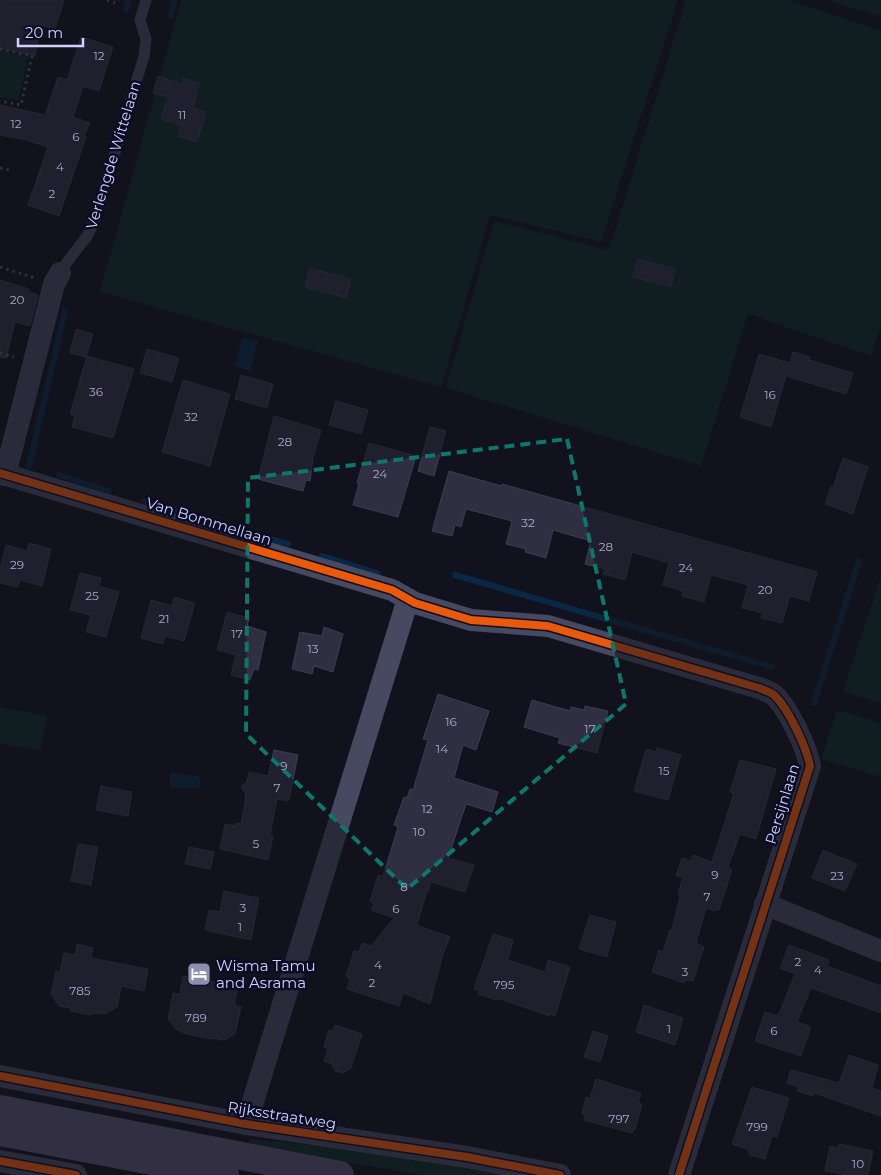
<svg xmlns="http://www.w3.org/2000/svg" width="881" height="1175" viewBox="0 0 881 1175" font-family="Montserrat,sans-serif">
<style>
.green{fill:#0f2a26}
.water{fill:#092843}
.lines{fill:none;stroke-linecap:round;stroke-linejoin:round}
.stream{stroke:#092843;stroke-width:6}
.building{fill:#302f41;stroke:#3c3c53}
.path{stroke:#445962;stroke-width:3;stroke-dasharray:2.5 4;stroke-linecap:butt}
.service{stroke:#46495f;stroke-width:11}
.minor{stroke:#46495f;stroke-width:22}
.primary{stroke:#595372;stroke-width:28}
.cycleway-casing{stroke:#0c0d24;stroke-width:11}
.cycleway{stroke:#e8590c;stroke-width:8}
.marked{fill:none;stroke:#0f766e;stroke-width:4;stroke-dasharray:10 6;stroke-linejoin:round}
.labels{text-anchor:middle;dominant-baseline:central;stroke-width:5;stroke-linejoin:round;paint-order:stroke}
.number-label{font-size:12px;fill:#a7a9d0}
.street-label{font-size:15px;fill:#cfd2ff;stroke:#0c0d24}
.poi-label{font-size:15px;fill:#cfd2ff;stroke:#0c0d24;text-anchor:start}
</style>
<rect width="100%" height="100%" fill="#12121e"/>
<g class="green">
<path d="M181 0H678L601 242 490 215 441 387 100 292Z"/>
<path d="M686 0H787L881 31V325L871 356 748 314 701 466 446 388 494 221 609 250Z"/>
<path d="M826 0H881V17Z"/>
<path d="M0 50 28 56 18 101 0 97Z"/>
<path d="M881 576V703L843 692Z"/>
<path d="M0 707 47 716 41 751 0 744Z"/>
<path d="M837 710 881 723V777L821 759Z"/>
<path d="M250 1139 355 1149 507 1175H423L248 1146Z"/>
</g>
<g class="water">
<path d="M243 337 258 341 250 371 234 366Z"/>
<path d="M170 772 198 776 201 778 200 786 197 789 170 787Z"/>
</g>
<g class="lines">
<g class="stream">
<path d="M126 10 129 0"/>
<path d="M170 16 175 0"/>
<path d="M29 466 65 311"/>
<path d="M59 475 109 491"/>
<path d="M144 501 198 517"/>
<path d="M232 528 288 544"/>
<path d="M322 556 377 573"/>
<path d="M455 575 772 667"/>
<path d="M814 703 859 561"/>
</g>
</g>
<g class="building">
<path d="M0 0H64L55 29 41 25 35 56 0 48Z"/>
<path d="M81 37 113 47 99 91 83 86 73 117 90 123 84 136 86 137 59 216 28 205 48 147 26 140 0 135V105L45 115 58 77 67 80Z"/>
<path d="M158 76 182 84 183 78 199 83 193 108 206 112 197 142 178 136 181 125 161 119 168 97 153 93Z"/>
<path d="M638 259 675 269 671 287 633 277Z"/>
<path d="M310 268 351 279 346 298 305 287Z"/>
<path d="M0 280 29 289V292L38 295 30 326 15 322 6 358 0 357Z"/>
<path d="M76 329 93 334 86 357 70 353Z"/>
<path d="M147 349 179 358 172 382 140 373Z"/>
<path d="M793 352 810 357 809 360 853 373 846 394 786 376 771 427 740 417 759 354 790 363Z"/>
<path d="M87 356 134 369 113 438 72 427 75 415 70 414Z"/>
<path d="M241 375 273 384 267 408 235 399Z"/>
<path d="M183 380 230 394 210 466 162 452Z"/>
<path d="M336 401 368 410 361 434 329 425Z"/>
<path d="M274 416 321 430 313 458 310 481 306 480 303 491 258 479Z"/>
<path d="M430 427 446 431 434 476 418 471Z"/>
<path d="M369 443 416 456 398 517 353 505 359 483H357Z"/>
<path d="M843 458 868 467 853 514 825 504 831 487 833 488Z"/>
<path d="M449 471 501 486 502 484 817 572 809 601 790 596 782 623 761 618 763 613 742 608 748 585 711 575 704 602 682 596 683 591 663 585 669 563 632 552 625 580 603 574 605 569 585 564 591 541 553 530 546 558 525 552 526 549 506 544 512 521 466 509 461 527 455 525 452 536 432 531Z"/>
<path d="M29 543 51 549 42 586 20 580 18 587 0 583V570L6 545 27 551Z"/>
<path d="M80 573 101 578 99 586 119 592 106 637 86 632 91 615 70 610Z"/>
<path d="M174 597 195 603 184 641 165 636 163 644 141 638 151 600 172 606Z"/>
<path d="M227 612 249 618 247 626 266 632 258 670 254 669 250 680 231 675 236 655 217 650Z"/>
<path d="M324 627 343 634 333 672 314 666 312 674 292 669 300 632 322 636Z"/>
<path d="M438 694 489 711 476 750 463 745 454 778 498 792 492 812 466 804 448 858 474 865 465 892 431 882 428 892 427 891 417 925 450 937 443 954 430 1004 403 993 399 1006 347 989 350 980 346 976 354 951 359 952 362 943 371 946 394 918 371 910 374 904 370 901 378 875 383 876 398 827 394 825 404 797 407 798 410 789 413 790 428 740 423 739Z"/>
<path d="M532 700 570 711 571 707 584 710 585 706 608 711 597 753 558 743 560 738 524 727Z"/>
<path d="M657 748 681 755 668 800 634 791 646 749 656 752Z"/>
<path d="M274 750 298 755 289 800 287 799V801L277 799 270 835 273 836 268 860 220 849 225 824 235 826 236 823 241 824 246 796 241 786 247 782 249 772 268 776Z"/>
<path d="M740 760 776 769 756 839 740 834 728 867 732 870 719 910 716 909 715 911 706 908 696 943 704 947 693 981 685 980 684 983 652 972 659 950 663 952 670 930H672L680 897 678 893 683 878 676 875 682 858 691 861 693 855 712 862 734 793 730 792Z"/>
<path d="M101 786 132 792 128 816 96 810Z"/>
<path d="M78 844 98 847 91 885 71 881Z"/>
<path d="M189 847 214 852 210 869 185 864Z"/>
<path d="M823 850 857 864 845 891 812 878Z"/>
<path d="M224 891 259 898 251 940 205 930 209 910 220 912Z"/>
<path d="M590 915 616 922 607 957 579 949Z"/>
<path d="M493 934 513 940 508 960 545 972 548 960 570 967 555 1016 550 1014V1016L497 998V1000L478 994 480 991 474 989Z"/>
<path d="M77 944 93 948 91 958 148 969 144 991 121 986 117 1007 104 1014 95 1013 90 1015 71 1011 70 1008 59 1006 51 994 56 971 60 972 64 953 75 955Z"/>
<path d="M789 945 829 960 827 966 881 986V1013L811 988 797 1022 811 1027 801 1056 755 1041 765 1012 778 1016 795 974 780 968Z"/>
<path d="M183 976 238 987 234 1005 241 1007 235 1034 224 1040 213 1038 210 1039 187 1034 177 1030 168 1019 173 993 180 994Z"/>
<path d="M644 1005 683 1018 675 1045 636 1032Z"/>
<path d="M335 1025 362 1034 351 1068 343 1073 335 1071 332 1064 324 1061 328 1049 324 1047 329 1030 333 1031Z"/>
<path d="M593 1031 608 1036 600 1062 584 1057Z"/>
<path d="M849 1055 878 1065 872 1088 881 1091V1116L814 1093 813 1096 797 1091 798 1087 787 1083 791 1070 839 1083Z"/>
<path d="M596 1079 641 1093 638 1103 642 1104 635 1130 633 1129 632 1133 584 1120 585 1115 582 1114 586 1097 590 1098Z"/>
<path d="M752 1087 789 1098 777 1137 772 1136 765 1159 750 1155 747 1149 732 1144Z"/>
<path d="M839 1144 873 1151 868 1175H848L825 1171 830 1146 838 1148Z"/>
</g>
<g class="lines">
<g class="path">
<path d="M107 0 116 3 119 0"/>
<path d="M0 49 32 56 21 105 0 101"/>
<path d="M0 168 10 170"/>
<path d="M0 267 35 278"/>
<path d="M0 353 14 357"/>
</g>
<path class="service" d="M60 273 67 262 88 235 96 216 144 56 146 39 140 20 146 0"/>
<g class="minor">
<path d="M0 473 392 590 415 603 471 620 548 626 759 688C764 690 770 692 774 695 788 708 807 748 810 766L679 1175"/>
<path d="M5 475 54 284 60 273"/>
<path d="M765 904 881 951"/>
<path d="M0 1076 246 1124 467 1157 560 1175"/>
<path d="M246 1124 408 599"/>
<path d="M0 1161 76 1175"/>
</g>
<g class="primary">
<path d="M0 1109 340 1175"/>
<path d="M0 1132 225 1175"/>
</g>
<g class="cycleway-casing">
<g id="cycleway">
<path d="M0 473 392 590 415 603 471 620 548 626 759 688C764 690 770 692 774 695 788 708 807 748 810 766L679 1175"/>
<path d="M0 1076 246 1124 467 1157 560 1175"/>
<path d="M0 1161 76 1175"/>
</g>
</g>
<use href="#cycleway" class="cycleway"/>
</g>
<path d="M0 0H881V1175H0ZM567 439 626 704 407 889 246 734 248 478Z" fill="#12121e" fill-opacity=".55" fill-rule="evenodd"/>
<path class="marked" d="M567 439 626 704 407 889 246 734 248 478Z"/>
<defs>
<g id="hotel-square" transform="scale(1.25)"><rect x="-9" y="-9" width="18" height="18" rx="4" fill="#8d8fb0" stroke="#0c0d24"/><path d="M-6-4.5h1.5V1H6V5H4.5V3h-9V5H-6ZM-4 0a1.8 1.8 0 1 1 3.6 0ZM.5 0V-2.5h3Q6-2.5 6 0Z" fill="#fff"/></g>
</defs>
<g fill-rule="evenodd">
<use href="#hotel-square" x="199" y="974"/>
</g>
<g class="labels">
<g class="number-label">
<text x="99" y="55">12</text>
<text x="182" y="114">11</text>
<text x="16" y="123">12</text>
<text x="76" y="136">6</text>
<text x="60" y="166">4</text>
<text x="52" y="193">2</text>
<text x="17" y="299">20</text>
<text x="96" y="391">36</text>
<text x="770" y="394">16</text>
<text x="191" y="416">32</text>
<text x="285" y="441">28</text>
<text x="380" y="473">24</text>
<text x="528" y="522">32</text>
<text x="606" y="546">28</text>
<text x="17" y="564">29</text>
<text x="686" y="567">24</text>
<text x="765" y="589">20</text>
<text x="92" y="595">25</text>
<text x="164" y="618">21</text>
<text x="237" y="633">17</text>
<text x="313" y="648">13</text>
<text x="451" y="721">16</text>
<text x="590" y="728">17</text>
<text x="442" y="748">14</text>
<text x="284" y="765">9</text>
<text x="664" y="770">15</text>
<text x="277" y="787">7</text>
<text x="427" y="808">12</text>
<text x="419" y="831">10</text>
<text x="256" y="843">5</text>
<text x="715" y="874">9</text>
<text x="837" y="875">23</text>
<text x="404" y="886">8</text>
<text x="707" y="896">7</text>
<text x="243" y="907">3</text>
<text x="396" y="908">6</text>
<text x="240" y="926">1</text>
<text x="798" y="961">2</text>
<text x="378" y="964">4</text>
<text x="818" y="969">4</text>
<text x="685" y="971">3</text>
<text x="372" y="982">2</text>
<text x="504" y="984">795</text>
<text x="80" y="990">785</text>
<text x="196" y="1017">789</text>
<text x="669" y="1028">1</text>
<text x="774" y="1030">6</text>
<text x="619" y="1118">797</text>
<text x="757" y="1126">799</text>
<text x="858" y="1163">10</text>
</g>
<g class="street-label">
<text transform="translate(113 155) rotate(-73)">Verlengde Wittelaan</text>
<text transform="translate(209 521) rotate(17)">Van Bommellaan</text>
<text transform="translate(782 804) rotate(-73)">Persijnlaan</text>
<text transform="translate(282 1115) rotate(9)">Rijksstraatweg</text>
</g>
<g class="poi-label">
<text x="216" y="965">Wisma Tamu<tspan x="216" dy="17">and Asrama</tspan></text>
</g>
</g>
<path d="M18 38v8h65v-8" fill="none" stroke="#cfd2ff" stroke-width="2.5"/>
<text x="25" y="38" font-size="15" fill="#cfd2ff" stroke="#0c0d24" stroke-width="4" paint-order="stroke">20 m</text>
</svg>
